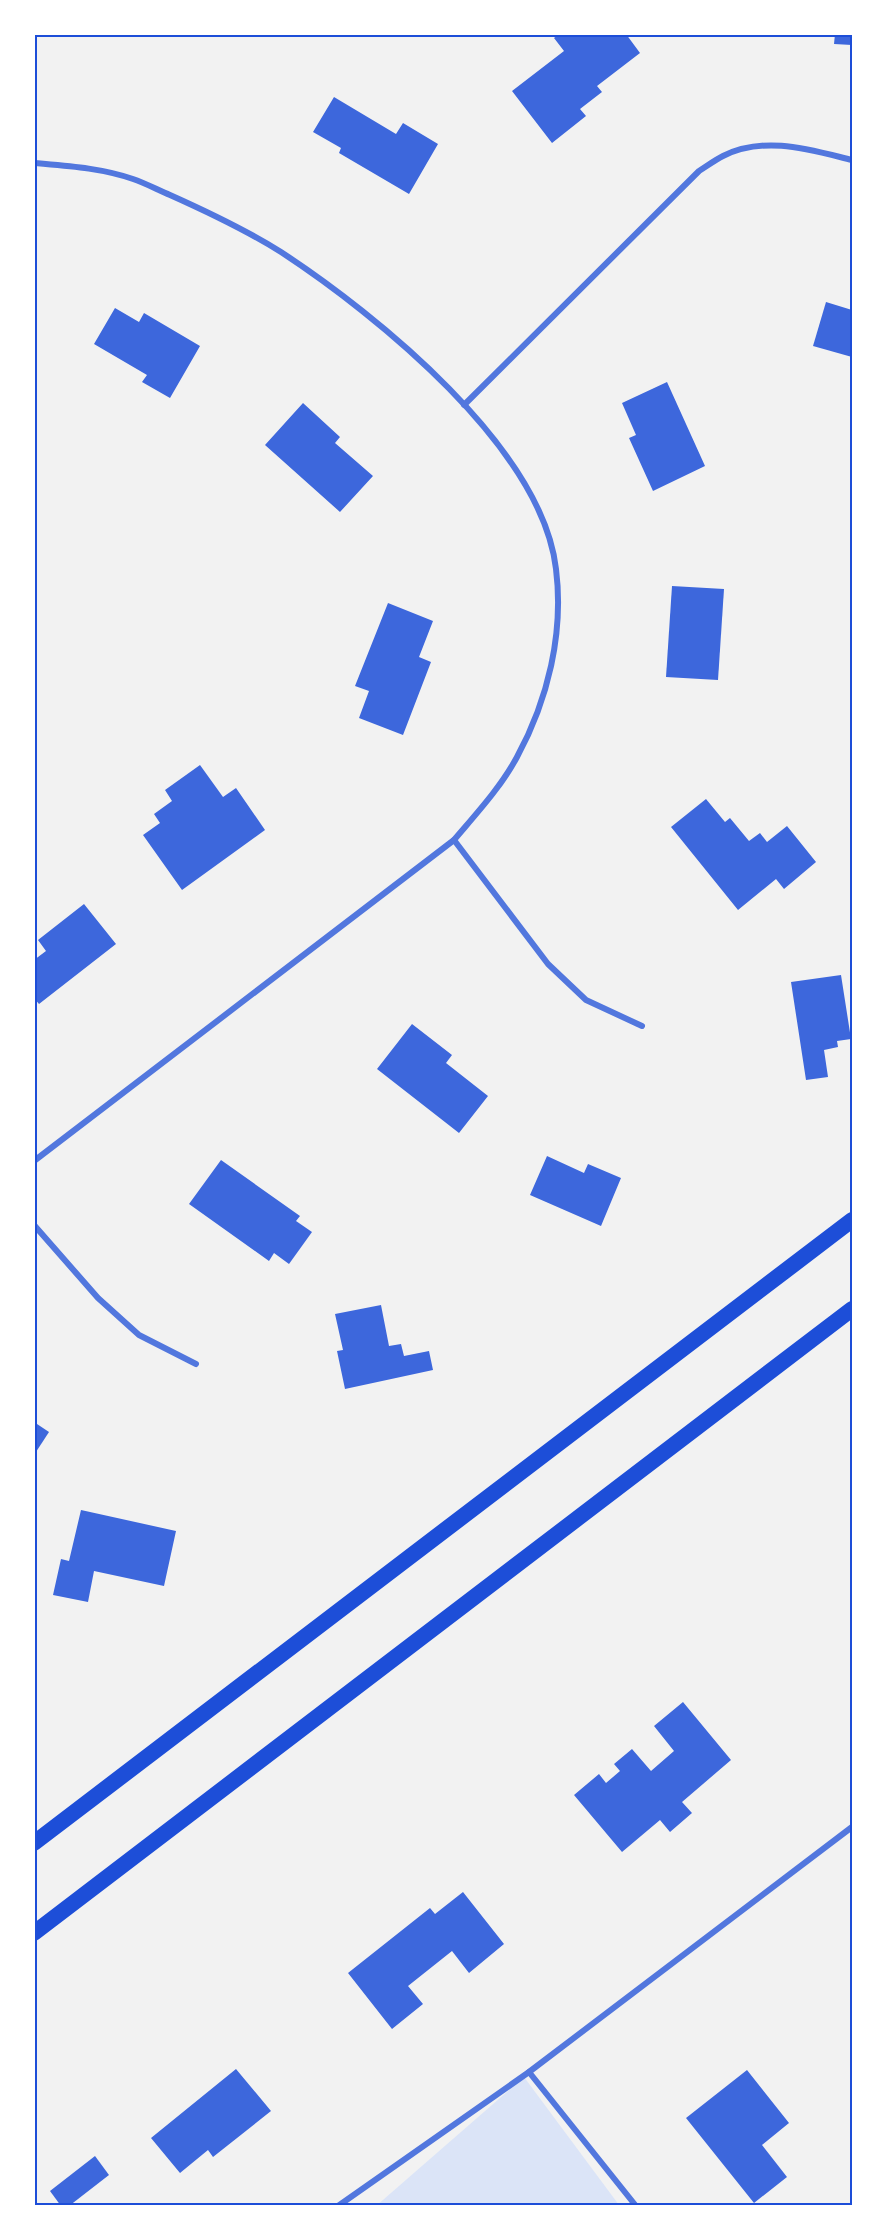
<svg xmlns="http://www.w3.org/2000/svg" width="887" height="2240" viewBox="0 0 887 2240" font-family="Ubuntu,sans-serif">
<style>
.green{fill:#dbe4f7}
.building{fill:#3d67dc}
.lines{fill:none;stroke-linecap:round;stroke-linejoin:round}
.minor{stroke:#5277de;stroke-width:6}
.trunk{stroke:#1d4ed8;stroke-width:16}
.neatline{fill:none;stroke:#1d4ed8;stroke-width:2}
</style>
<rect width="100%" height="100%" fill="#f2f2f2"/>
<path class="green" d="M524 2077 619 2205 376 2206Z"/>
<g class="building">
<path d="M559 34H626L640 53 597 86 602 92 580 109 586 116 552 143 512 91 564 51 554 38Z"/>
<path d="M835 34H852V45L834 44Z"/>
<path d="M334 97 396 134 403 123 438 144 409 194 339 153 341 148 313 132Z"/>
<path d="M826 302 852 310V357L813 346Z"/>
<path d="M115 308 139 322 144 313 200 346 170 398 142 382 147 375 94 344Z"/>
<path d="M667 382 705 466 653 491 629 438 636 435 622 403Z"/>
<path d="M303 403 340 437 335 443 373 476 340 512 265 445Z"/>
<path d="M672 586 724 589 718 680 666 677Z"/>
<path d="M388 603 433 621 419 657 431 662 403 735 359 718 369 691 355 686Z"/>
<path d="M200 765 223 797 236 788 265 830 182 890 143 835 160 823 154 814 172 801 165 790Z"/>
<path d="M706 799 725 822 730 818 749 841 760 833 767 842 787 826 816 862 784 889 776 879 738 910 671 827Z"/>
<path d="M84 904 116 944 39 1004 34 998V960L46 951 38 940Z"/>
<path d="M841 975 851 1039 837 1041 838 1047 824 1050 828 1077 806 1080 791 982Z"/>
<path d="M412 1024 452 1055 446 1063 488 1096 459 1133 377 1069Z"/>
<path d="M547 1156 584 1173 588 1164 621 1178 601 1226 530 1195Z"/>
<path d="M221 1160 300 1216 296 1221 312 1232 289 1264 274 1253 269 1261 189 1204Z"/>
<path d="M381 1305 389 1346 401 1344 404 1356 429 1351 433 1370 345 1389 337 1351 343 1350 335 1314Z"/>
<path d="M34 1422 49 1432 34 1455Z"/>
<path d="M81 1510 176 1531 164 1586 94 1571 88 1602 53 1595 61 1559 69 1561Z"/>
<path d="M683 1702 731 1760 682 1802 692 1813 670 1832 660 1820 622 1852 574 1795 599 1774 606 1783 620 1771 614 1764 632 1749 651 1771 674 1751 654 1726Z"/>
<path d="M463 1892 504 1944 469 1973 452 1951 408 1986 423 2004 392 2029 348 1973 430 1908 435 1914Z"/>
<path d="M236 2069 271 2111 213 2157 208 2150 180 2173 151 2138Z"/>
<path d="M747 2070 789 2123 762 2145 787 2177 754 2203 686 2118Z"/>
<path d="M95 2156 109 2175 69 2206H61L50 2191Z"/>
</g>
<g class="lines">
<g class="minor">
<path d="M34 163C68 166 101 168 133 179 145 183 158 190 170 195 208 212 246 230 281 252 377 315 542 448 556 569 564 633 548 700 517 757 501 787 476 814 454 840L34 1161"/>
<path d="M464 405 699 171C707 166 715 160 723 156 765 135 811 150 852 160"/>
<path d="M454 840 548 964 586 1000 642 1026"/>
<path d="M34 1225 98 1298 139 1335 196 1364"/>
<path d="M529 2072 636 2206"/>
<path d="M338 2206 529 2072 852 1827"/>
</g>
<g class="trunk">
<path d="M34 1843 852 1220"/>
<path d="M34 1933 852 1309"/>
</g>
</g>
<rect width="887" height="2240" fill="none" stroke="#ffffff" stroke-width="72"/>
<rect x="36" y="36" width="815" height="2168" class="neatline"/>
</svg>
